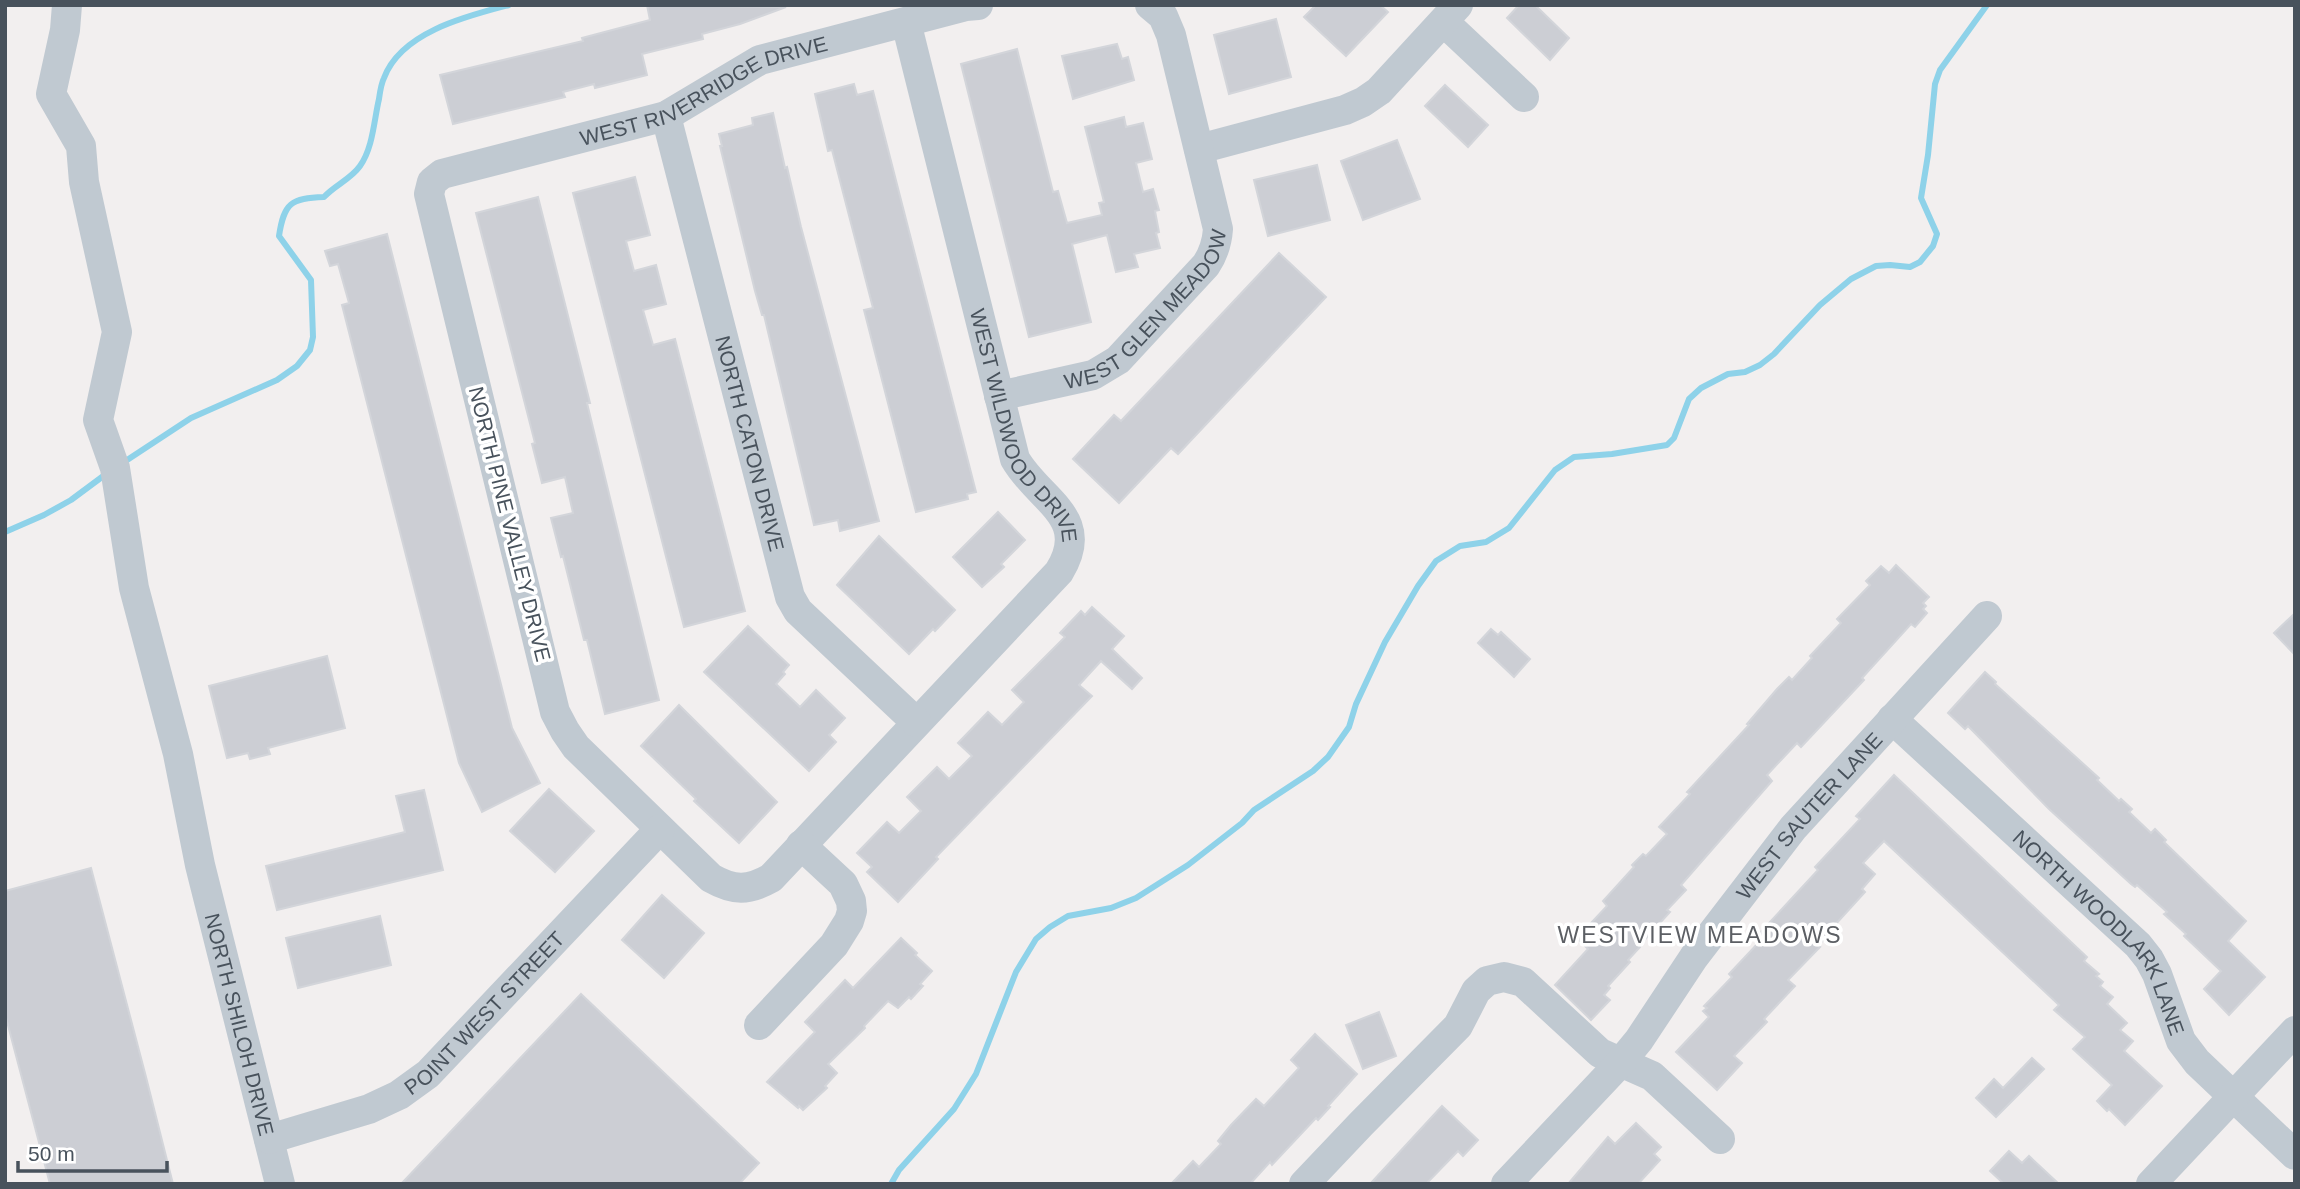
<svg xmlns="http://www.w3.org/2000/svg" width="2300" height="1189" viewBox="0 0 2300 1189" font-family="Arial,sans-serif">
<style>
.lines{fill:none;stroke-linecap:round;stroke-linejoin:round}
.stream{stroke:#8ed2e9;stroke-width:6}
.building{fill:#ccced4;stroke:#d3d5da;stroke-width:2}
.minor{stroke:#c0c9d1;stroke-width:30}
.labels{text-anchor:middle;dominant-baseline:central;stroke-width:7;stroke-linejoin:round;paint-order:stroke}
.street-label{font-size:21px;fill:#48525c;stroke:#fff}
.neighbourhood-label{font-size:23px;letter-spacing:2px;fill:#5c5f64;stroke:#fff}
</style>
<rect width="100%" height="100%" fill="#f2efef"/>
<g class="lines">
<g class="stream">
<path d="M121 464 191 418 277 380 297 366 310 350 313 337 311 280 279 236C284 203 291 198 324 197 335 185 351 179 360 166 373 148 374 120 379 99 380 92 381 84 384 78 401 32 467 16 509 5"/>
<path d="M5 532 44 515 71 500 106 474"/>
<path d="M891 1184 899 1170 954 1109 976 1074 1016 972 1036 939 1050 927 1068 916 1111 908 1136 898 1188 865 1242 823 1254 810 1313 771 1328 757 1349 727 1356 704 1385 642 1418 586 1436 561 1460 546 1486 542 1509 528 1555 470 1574 457 1612 454 1667 445 1674 438 1689 399 1701 388 1728 374 1745 372 1760 365 1774 354 1820 305 1851 279 1876 266 1890 265 1910 267 1920 262 1933 246 1937 234 1921 198 1928 155 1935 84 1940 70 1987 5"/>
</g>
</g>
<g class="building">
<path d="M647 5 786 7 740 24 702 34 703 39 642 54 647 75 595 88 594 84 563 92 565 97 453 124 440 75 583 41 582 38 650 20Z"/>
<path d="M1316 5H1380L1388 12 1346 56 1304 17Z"/>
<path d="M1519 5H1535L1569 38 1550 60 1507 18Z"/>
<path d="M1276 19 1291 77 1229 94 1214 35Z"/>
<path d="M1117 44 1122 59 1128 57 1134 80 1073 99 1062 56Z"/>
<path d="M1017 49 1053 192 1058 191 1067 223 1102 215 1099 203 1104 202 1085 127 1124 117 1126 127 1143 123 1152 159 1136 163 1143 192 1153 189 1159 210 1155 211 1159 232 1156 233 1160 248 1134 254 1138 267 1116 272 1107 235 1072 244 1091 322 1029 337 961 64Z"/>
<path d="M854 84 857 95 873 91 976 492 967 494 968 499 916 512 864 310 873 308 832 150 828 151 815 94Z"/>
<path d="M1445 85 1488 125 1468 147 1425 106Z"/>
<path d="M773 113 785 168 787 167 801 227 879 521 840 531 838 520 814 525 764 315H762L755 291 720 146H722L719 134 753 125 752 118Z"/>
<path d="M1397 140 1420 199 1363 220 1341 161Z"/>
<path d="M1317 165 1330 220 1268 236 1254 180Z"/>
<path d="M635 177 650 235 626 241 634 271 656 265 666 304 643 310 653 345 675 339 745 611 684 627 573 193Z"/>
<path d="M538 197 590 403H587L659 700 605 714 587 640H584L563 556 561 557 551 518 573 513 565 477 542 483 532 444 535 443 476 213Z"/>
<path d="M387 234 512 728 540 783 482 812 459 763 342 305 349 303 338 264 330 266 325 251Z"/>
<path d="M1279 253 1326 297 1178 454 1171 448 1119 503 1073 459 1114 415 1121 421Z"/>
<path d="M998 512 1025 540 1001 564 1004 567 982 587 953 557Z"/>
<path d="M879 536 955 610 935 631 933 629 909 654 837 585Z"/>
<path d="M1896 565 1929 597 1923 603 1926 606 1923 609 1927 613 1915 627 1911 624 1862 678 1864 680 1801 747 1797 743 1767 775 1772 781 1681 885 1686 890 1667 910 1670 912 1639 946 1640 947 1628 960 1630 962 1608 986 1610 988 1604 995 1610 1000 1591 1020 1555 985 1588 949 1577 938 1607 906 1603 901 1634 867 1632 865 1643 854 1646 856 1667 834 1659 827 1690 794 1687 792 1749 725 1747 724 1777 689 1789 677 1792 680 1812 658 1810 656 1841 623 1837 619 1870 585 1866 581 1881 566 1889 573Z"/>
<path d="M1092 607 1124 636 1112 649 1142 678 1132 689 1101 661 1079 685 1092 696 936 857 938 859 898 902 867 872 872 867 857 853 887 822 899 833 921 811 907 797 937 767 949 779 972 756 958 743 988 712 1002 725 1024 702 1012 690 1065 637 1060 633 1081 611 1085 615Z"/>
<path d="M2295 613V655L2274 633Z"/>
<path d="M748 626 789 665 783 672 785 674 776 684 800 707 816 690 845 718 829 735 836 742 809 771 704 672Z"/>
<path d="M1491 629 1498 635 1501 632 1530 659 1514 677 1478 643Z"/>
<path d="M327 656 345 728 268 748 270 754 250 759 248 753 227 758 209 686Z"/>
<path d="M1985 672 1996 682 1995 684 2099 778 2097 780 2119 801 2121 799 2132 809 2129 812 2151 833 2155 829 2166 840 2164 842 2246 921 2228 941 2265 977 2229 1015 2204 989 2221 971 2184 936 2186 934 2164 914 2167 912 2137 885 2135 887 2131 884 2049 809 1968 726 1965 729 1948 713Z"/>
<path d="M679 705 777 802 739 843 694 801 696 799 641 746Z"/>
<path d="M1894 775 2087 957 2084 961 2099 974 2096 976 2103 982 2100 986 2113 997 2107 1004 2127 1023 2120 1030 2133 1041 2124 1051 2162 1086 2125 1125 2109 1109 2107 1111 2097 1101 2112 1085 2073 1049 2085 1037 2054 1010 2059 1005 1884 841 1863 863 1875 874 1862 889 1865 892 1834 926 1835 927 1818 946 1820 947 1788 980 1795 986 1764 1019 1767 1022 1734 1056 1742 1063 1717 1090 1676 1052 1709 1017 1703 1011 1707 1008 1704 1006 1732 977 1729 974 1761 940 1757 936 1818 870 1815 867 1860 819 1856 816Z"/>
<path d="M549 789 594 831 555 872 510 831Z"/>
<path d="M424 790 443 870 277 910 266 866 405 832 396 796Z"/>
<path d="M91 868 146 1077 173 1184H50L5 1014V891Z"/>
<path d="M662 895 704 933 664 978 622 940Z"/>
<path d="M380 916 391 965 298 988 286 938Z"/>
<path d="M901 938 917 953 915 955 932 971 920 984 923 986 911 999 909 997 898 1008 888 1001 864 1026 865 1028 828 1064 837 1073 825 1086 827 1088 803 1110 799 1106 798 1108 767 1082 815 1032 805 1022 845 980 853 988Z"/>
<path d="M581 994 759 1163 739 1184H401Z"/>
<path d="M1379 1012 1396 1056 1363 1069 1346 1025Z"/>
<path d="M1315 1034 1357 1074 1328 1106 1330 1107 1318 1120 1316 1118 1272 1165 1270 1162 1250 1184H1171L1193 1161 1199 1167 1221 1144 1218 1141 1231 1125 1256 1099 1264 1106 1299 1068 1291 1060Z"/>
<path d="M2032 1058 2044 1069 1996 1117 1976 1098 1994 1079 2003 1088Z"/>
<path d="M1442 1106 1478 1140 1463 1156 1458 1151 1426 1184H1370Z"/>
<path d="M1636 1123 1661 1147 1654 1154 1660 1160 1638 1184H1568L1608 1137 1615 1144Z"/>
<path d="M2009 1151 2022 1163 2029 1156 2059 1184H2004L1990 1171Z"/>
</g>
<g class="lines">
<g class="minor">
<path id="s1" d="M67 5 65 30 51 94 81 146 84 182 117 332 98 420 115 468 134 588 178 754 200 865 280 1184"/>
<path id="s2" d="M906 22 1015 459C1039 501 1093 517 1059 572L771 878C748 891 734 891 711 878L576 747 565 731 555 712 429 194 432 182 442 174 666 116 760 60 966 6 978 5"/>
<path d="M1444 22 1524 97"/>
<path id="s3" d="M666 116 790 597 798 611 916 722"/>
<path d="M1199 149 1345 110 1363 102 1379 91 1458 5"/>
<path id="s4" d="M999 396 1093 375 1118 360 1206 265C1214 253 1217 243 1218 229L1171 35 1163 16 1150 5"/>
<path id="s5" d="M1892 719 2138 945 2149 959 2157 974 2181 1041 2197 1062 2295 1155"/>
<path d="M759 1025 834 945 849 921 852 911 851 901 843 884 801 845"/>
<path id="s6" d="M269 1139 369 1109 399 1095 428 1074 660 829"/>
<path d="M1304 1184 1361 1124 1458 1026 1476 991 1487 981 1504 977 1523 982 1600 1053 1652 1076 1720 1139"/>
<path id="s7" d="M1506 1184 1620 1063 1639 1040 1694 957 1793 828 1987 616"/>
<path d="M2151 1184 2295 1031"/>
</g>
</g>
<g class="labels">
<g class="street-label">
<text stroke="none"><textPath href="#s2" startOffset="2132">WEST RIVERRIDGE DRIVE</textPath></text>
<text stroke="none"><textPath href="#s4" startOffset="180">WEST GLEN MEADOW</textPath></text>
<text stroke="none"><textPath href="#s2" startOffset="424">WEST WILDWOOD DRIVE</textPath></text>
<text stroke="none"><textPath href="#s3" startOffset="338">NORTH CATON DRIVE</textPath></text>
<text transform="translate(510 524) rotate(76)">NORTH PINE VALLEY DRIVE</text>
<text stroke="none"><textPath href="#s7" startOffset="478">WEST SAUTER LANE</textPath></text>
<text stroke="none"><textPath href="#s5" startOffset="301">NORTH WOODLARK LANE</textPath></text>
<text stroke="none"><textPath href="#s6" startOffset="256">POINT WEST STREET</textPath></text>
<text stroke="none"><textPath href="#s1" startOffset="1052">NORTH SHILOH DRIVE</textPath></text>
</g>
<g class="neighbourhood-label">
<text x="1700" y="935">WESTVIEW MEADOWS</text>
</g>
</g>
<rect width="2300" height="1189" fill="none" stroke="#48525c" stroke-width="14"/>
<path d="M18 1161v10h149v-10" fill="none" stroke="#48525c" stroke-width="3.5"/>
<text x="28" y="1161" font-size="21" fill="#48525c" stroke="#ffffff" stroke-width="5" paint-order="stroke">50 m</text>
</svg>
